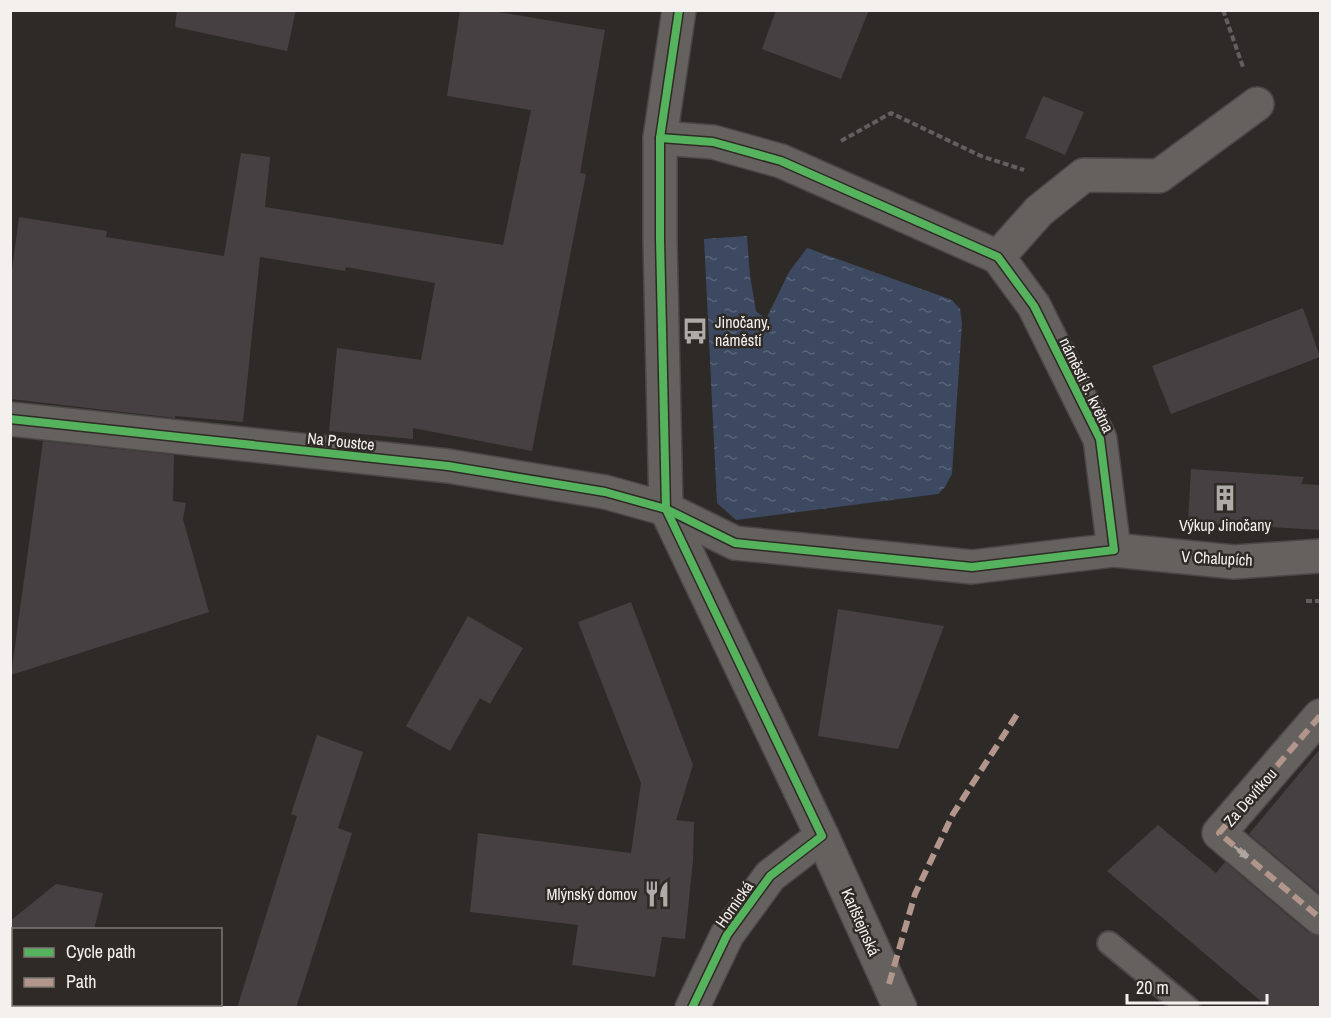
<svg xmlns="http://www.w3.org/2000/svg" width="1331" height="1018" viewBox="0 0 1331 1018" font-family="'Archivo Narrow',sans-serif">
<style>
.water{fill:url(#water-ripples)}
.building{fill:#474042}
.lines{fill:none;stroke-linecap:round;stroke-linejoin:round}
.service-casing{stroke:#4a4746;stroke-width:26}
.minor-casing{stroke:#4a4746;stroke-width:36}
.tertiary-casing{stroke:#4a4746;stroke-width:36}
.path{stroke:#62605f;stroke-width:4;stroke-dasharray:6 3;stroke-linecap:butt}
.service{stroke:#64615f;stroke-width:22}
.minor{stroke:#64615f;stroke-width:33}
.tertiary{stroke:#64615f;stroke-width:33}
.quiet{stroke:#b2968c;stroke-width:6;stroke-dasharray:12 6;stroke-linecap:butt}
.cycleway-casing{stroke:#2f2a26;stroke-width:11}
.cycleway{stroke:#56b35d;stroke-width:8}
.oneway{fill:#aca8a6}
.labels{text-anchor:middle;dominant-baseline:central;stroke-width:5;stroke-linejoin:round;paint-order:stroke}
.poi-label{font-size:16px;fill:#f4f0ee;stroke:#2f2a26;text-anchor:start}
.street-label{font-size:16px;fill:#f4f0ee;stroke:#2f2a26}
</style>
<defs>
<pattern id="water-ripples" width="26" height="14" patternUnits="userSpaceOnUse" patternTransform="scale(1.5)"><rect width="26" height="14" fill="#3c4960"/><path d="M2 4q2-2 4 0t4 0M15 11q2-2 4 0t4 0" fill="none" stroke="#596477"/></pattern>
</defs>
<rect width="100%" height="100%" fill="#2d2a28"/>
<path class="water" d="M747 236 750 276 756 311 766 319 789 272 807 248 952 300 960 309 962 323 952 474 945 487 938 494 736 520 717 503 704 239Z"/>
<g class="building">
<path d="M177 10H296L287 51 175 27Z"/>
<path d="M460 10H487L605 30 580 173 586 174 532 451 413 428V439L329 431 337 348 421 360 435 283 346 267 345 271 260 257 243 422 175 416V418L10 399V284L19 217 107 231 106 237 224 256 241 153 270 157 265 207 503 245 531 110 447 96Z"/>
<path d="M776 10H869L841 79 762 49Z"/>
<path d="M1043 96 1084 112 1065 155 1025 138Z"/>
<path d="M1303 308 1320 357 1171 414 1152 366Z"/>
<path d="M43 441 174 455 173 501 186 503 183 519 209 612 11 675Z"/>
<path d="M1191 469 1304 477 1301 484 1320 485V530L1188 522Z"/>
<path d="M631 602 693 765 676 820 694 822 693 860 685 939 662 937 655 977 572 965 578 925 470 912 478 833 631 853 641 783 578 622Z"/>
<path d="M838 609 944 626 898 749 818 736Z"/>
<path d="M468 616 523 648 490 704 480 698 450 751 406 726Z"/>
<path d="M317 735 363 752 338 828 352 833 296 1008H237L297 816 291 814Z"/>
<path d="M1320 749V894L1249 834Z"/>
<path d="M1158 825 1216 873 1225 862 1308 932 1320 936V1008H1269L1107 871Z"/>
<path d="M56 884 103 893 94 930H10V921Z"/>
</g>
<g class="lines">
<g class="service-casing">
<path id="service" d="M1109 943 1188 1008"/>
</g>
<g class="minor-casing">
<g id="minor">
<path d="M998 257 1039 211 1084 175 1159 176 1257 104"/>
<path d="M10 419 448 466 605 492 666 509 735 543 972 567 1114 550 1100 439 1034 306 998 257 781 161 713 142 660 138"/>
<path d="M1114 550 1234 562 1320 556"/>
<path d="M1320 716 1219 833 1320 918"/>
</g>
</g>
<g class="tertiary-casing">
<g id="tertiary">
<path d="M679 10 660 138V239L666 509 822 836 900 1008"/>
<path d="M692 1008 727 935 770 876 822 836"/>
</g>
</g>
<g class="path">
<path d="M1223 10 1243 67"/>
<path d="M841 141 891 113 981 156 1024 170"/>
<path d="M1306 601H1320"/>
</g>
<use href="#service" class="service"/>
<use href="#minor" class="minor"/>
<use href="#tertiary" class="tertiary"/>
<g class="quiet">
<path d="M1320 716 1219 833 1320 918"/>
<path d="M889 984 915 894 953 814 1018 713"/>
</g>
<g class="cycleway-casing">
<g id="cycleway">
<path d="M679 10 660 138V239L666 509 822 836 770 876 727 935 692 1008"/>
<path d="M10 419 448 466 605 492 666 509 735 543 972 567 1114 550 1100 439 1034 306 998 257 781 161 713 142 660 138"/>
</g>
</g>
<use href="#cycleway" class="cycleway"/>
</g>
<defs><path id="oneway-solid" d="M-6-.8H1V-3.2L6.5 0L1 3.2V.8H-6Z" transform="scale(1.5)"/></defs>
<use class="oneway" href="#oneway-solid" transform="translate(1241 852) rotate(40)"/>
<defs>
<g id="bus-bare" transform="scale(2.07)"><path d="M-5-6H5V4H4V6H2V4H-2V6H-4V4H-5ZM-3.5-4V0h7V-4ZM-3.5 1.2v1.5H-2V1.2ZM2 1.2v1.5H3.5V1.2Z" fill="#aeaba9" stroke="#2f2a26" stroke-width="2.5" paint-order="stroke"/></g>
<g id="building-bare" transform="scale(2.07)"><path d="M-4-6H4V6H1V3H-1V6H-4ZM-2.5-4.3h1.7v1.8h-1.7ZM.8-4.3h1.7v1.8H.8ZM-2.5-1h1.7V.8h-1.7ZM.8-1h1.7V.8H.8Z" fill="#aeaba9" stroke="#2f2a26" stroke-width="2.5" paint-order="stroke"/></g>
<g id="restaurant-bare" transform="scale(2.07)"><path d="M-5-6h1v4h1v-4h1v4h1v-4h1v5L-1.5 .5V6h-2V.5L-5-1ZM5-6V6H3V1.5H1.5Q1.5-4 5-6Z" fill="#aeaba9" stroke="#2f2a26" stroke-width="2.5" paint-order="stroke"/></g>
</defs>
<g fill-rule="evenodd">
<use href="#bus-bare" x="695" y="331"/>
<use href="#building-bare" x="1225" y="498"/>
<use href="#restaurant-bare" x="657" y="894"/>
</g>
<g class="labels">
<g class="poi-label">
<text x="715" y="322">Jinočany,<tspan x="715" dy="18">náměstí</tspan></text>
<text x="1225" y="525" text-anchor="middle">Výkup Jinočany</text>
<text x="637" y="894" text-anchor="end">Mlýnský domov</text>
</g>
<g class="street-label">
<text transform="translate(1087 385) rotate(64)">náměstí 5. května</text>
<text transform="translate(341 441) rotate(6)">Na Poustce</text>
<text transform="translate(1217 558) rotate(3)">V Chalupích</text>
<text transform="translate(1250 797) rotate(-49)">Za Devítkou</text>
<text transform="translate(734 904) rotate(-55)">Hornická</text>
<text transform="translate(861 922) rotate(66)">Karlštejnská</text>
</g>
</g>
<rect width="1331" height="1018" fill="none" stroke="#f4f0ee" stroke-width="24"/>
<rect x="12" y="928" width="210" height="78" fill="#2f2a26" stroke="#7e7976" stroke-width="1.5"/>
<rect x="24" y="948" width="30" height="9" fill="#56b35d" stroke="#7e7976" stroke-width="1.5"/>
<text x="66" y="958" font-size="18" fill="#f4f0ee">Cycle path</text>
<rect x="24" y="978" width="30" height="9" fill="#b2968c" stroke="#7e7976" stroke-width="1.5"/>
<text x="66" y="988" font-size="18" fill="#f4f0ee">Path</text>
<path d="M1127 994v9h140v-9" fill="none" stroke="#f4f0ee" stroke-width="3"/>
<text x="1136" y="994" font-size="18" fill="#f4f0ee" stroke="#2f2a26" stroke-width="4.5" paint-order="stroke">20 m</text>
</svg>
